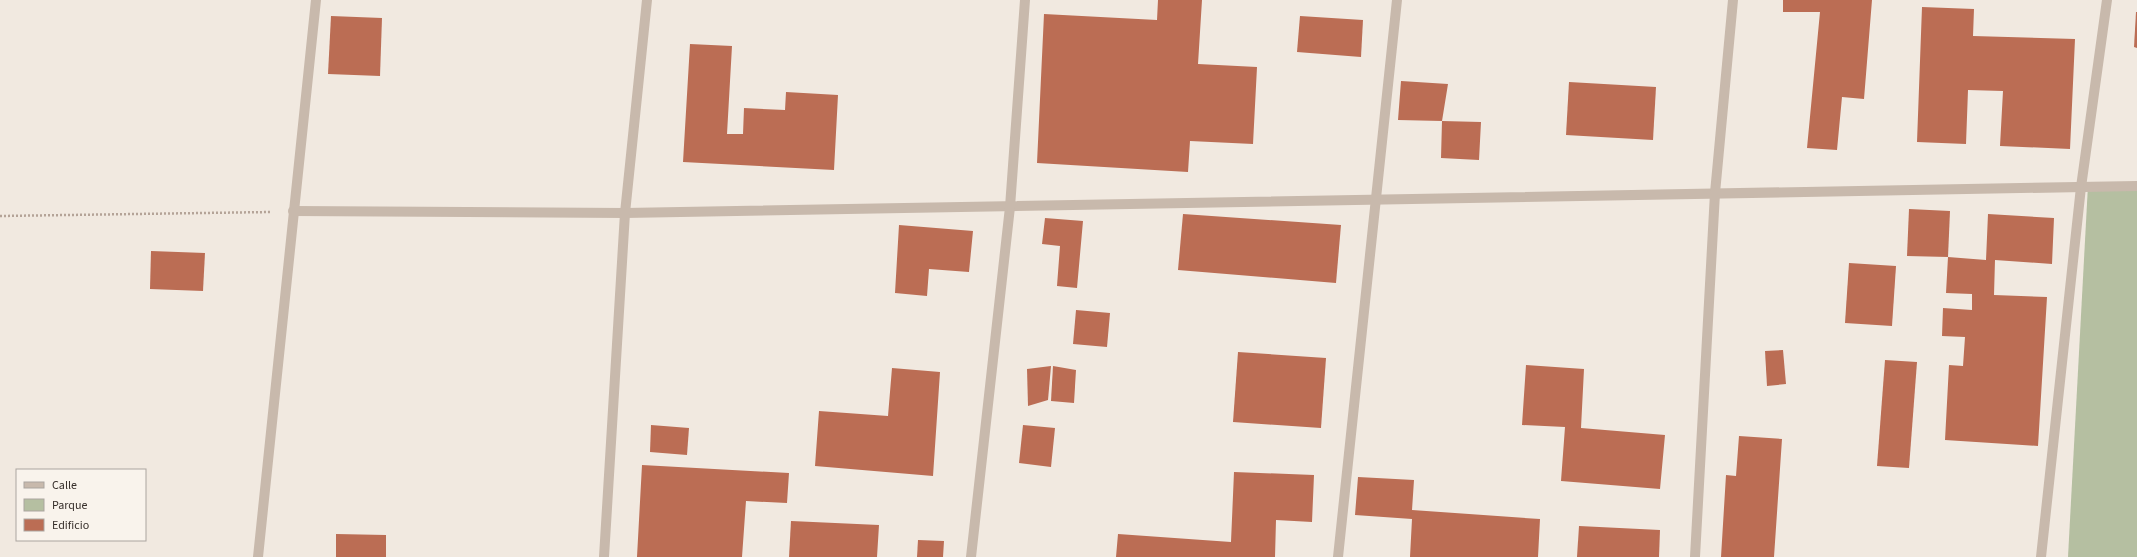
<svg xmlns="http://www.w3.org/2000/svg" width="2137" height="557" viewBox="0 0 2137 557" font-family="'Source Sans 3',sans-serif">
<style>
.green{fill:#b5bfa1}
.building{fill:#bb6d54}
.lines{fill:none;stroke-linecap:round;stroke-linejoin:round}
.path{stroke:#b4a397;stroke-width:2.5;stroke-dasharray:2 2;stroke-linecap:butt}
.minor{stroke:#c8b9ac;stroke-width:10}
</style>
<rect width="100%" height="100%" fill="#f1e9e0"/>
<path class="green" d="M2088 185 2137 188V557H2068Z"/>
<g class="building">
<path d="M1158 0H1202L1198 64 1257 67 1253 144 1190 141 1188 172 1037 163 1044 14 1157 20Z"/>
<path d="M1783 0H1872L1864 99 1842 97 1837 150 1807 148 1820 12H1783Z"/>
<path d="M1922 7 1974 9 1973 36 2075 39 2070 149 2000 146 2003 91 1968 90 1966 144 1917 142Z"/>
<path d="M2136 12H2137V48L2134 47Z"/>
<path d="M331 16 382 18 380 76 328 74Z"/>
<path d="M1300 16 1363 20 1361 57 1297 52Z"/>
<path d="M690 44 732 46 727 134H743L744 108 785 110 786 92 838 95 834 170 683 162Z"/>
<path d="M1401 81 1448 84 1442 121 1481 122 1479 160 1441 158 1442 121 1398 120Z"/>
<path d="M1569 82 1656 87 1653 140 1566 135Z"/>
<path d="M1909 209 1950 211 1948 257 1907 256Z"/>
<path d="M1183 214 1341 225 1336 283 1178 270Z"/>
<path d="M1988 214 2054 218 2052 264 1995 260 1994 295 2047 297 2038 446 1945 440 1949 365 1963 366 1965 337 1942 336 1943 308 1972 310V294L1946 293 1948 257 1986 260Z"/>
<path d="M1045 218 1083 221 1077 288 1057 286 1060 246 1042 244Z"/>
<path d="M899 225 973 231 969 272 929 269 927 296 895 293Z"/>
<path d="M151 251 205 253 203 291 150 289Z"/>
<path d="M1849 263 1896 266 1892 326 1845 323Z"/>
<path d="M1076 310 1110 313 1107 347 1073 344Z"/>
<path d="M1783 350 1786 384 1767 386 1765 351Z"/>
<path d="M1238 352 1326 358 1321 428 1233 422Z"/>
<path d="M1885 360 1917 362 1909 468 1877 466Z"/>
<path d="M1526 365 1584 369 1581 428 1665 435 1660 489 1561 481 1565 427 1522 425Z"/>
<path d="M1051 366 1048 400 1028 406 1027 369Z"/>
<path d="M1053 366 1076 370 1074 403 1051 401Z"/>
<path d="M892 368 940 372 933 476 815 466 819 411 888 416Z"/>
<path d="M651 425 689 428 687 455 650 452Z"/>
<path d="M1023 425 1055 428 1051 467 1019 463Z"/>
<path d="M1739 436 1782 439 1774 557H1721L1726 475 1736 476Z"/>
<path d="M642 465 789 473 787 503 746 501 742 557H637Z"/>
<path d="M1234 472 1314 475 1312 522 1276 520 1275 557H1116L1118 534 1231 542Z"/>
<path d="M1358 477 1414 480 1412 510 1540 519 1538 557H1410L1412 519 1355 515Z"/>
<path d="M791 521 879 525 877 557H789Z"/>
<path d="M1579 526 1660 530 1659 557H1577Z"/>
<path d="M336 534 386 535V557H336Z"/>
<path d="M918 540 944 541 943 557H917Z"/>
</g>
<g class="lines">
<path class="path" d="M0 216 271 212"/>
<g class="minor">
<path d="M293 211 625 213 2137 186"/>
<path d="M258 557 316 0"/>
<path d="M604 557 625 213 647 0"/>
<path d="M971 557 1010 207 1025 0"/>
<path d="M1338 557 1397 0"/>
<path d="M1695 557 1715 193 1733 0"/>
<path d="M2041 557 2081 187 2107 0"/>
</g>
</g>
<rect x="16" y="469" width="130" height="72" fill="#f9f3ec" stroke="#aba59f"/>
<rect x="24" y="482" width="20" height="6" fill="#c8b9ac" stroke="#aba59f"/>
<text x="52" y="489" font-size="12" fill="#372f2b">Calle</text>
<rect x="24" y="499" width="20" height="12" fill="#b5bfa1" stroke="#aba59f"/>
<text x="52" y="509" font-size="12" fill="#372f2b">Parque</text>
<rect x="24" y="519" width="20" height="12" fill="#bb6d54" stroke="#aba59f"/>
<text x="52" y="529" font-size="12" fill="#372f2b">Edificio</text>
</svg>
